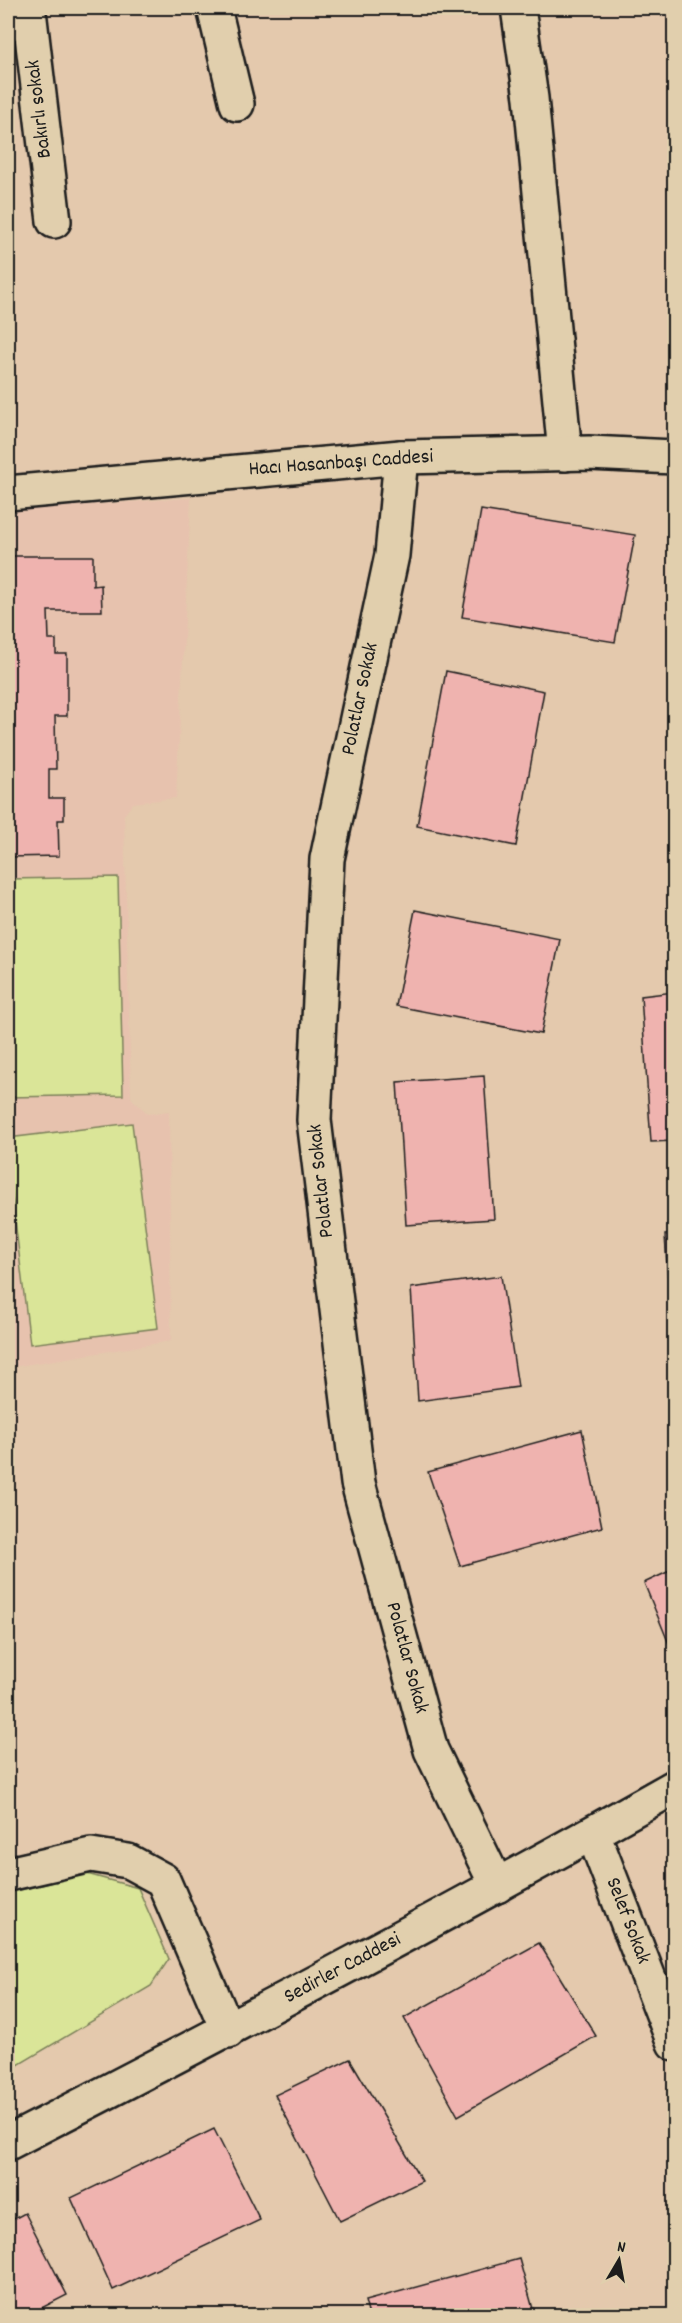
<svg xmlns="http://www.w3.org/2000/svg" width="682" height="2323" viewBox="0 0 682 2323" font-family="Dekko,sans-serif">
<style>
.built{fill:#e7c2ae}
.green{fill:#dae598;stroke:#7b805a;stroke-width:1.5}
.building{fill:#efb3af;stroke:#1c1c1c;stroke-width:1.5}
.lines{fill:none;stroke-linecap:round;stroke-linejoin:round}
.minor-casing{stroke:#1c1c1c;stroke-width:38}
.minor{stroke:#e1cfad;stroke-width:33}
.labels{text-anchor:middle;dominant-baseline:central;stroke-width:4.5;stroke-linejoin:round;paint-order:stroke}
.street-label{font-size:21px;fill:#1c1c1c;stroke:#e1cfad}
</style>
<rect width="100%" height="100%" fill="#e4c9ad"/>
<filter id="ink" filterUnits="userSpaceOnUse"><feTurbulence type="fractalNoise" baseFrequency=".0167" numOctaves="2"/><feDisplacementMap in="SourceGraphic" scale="12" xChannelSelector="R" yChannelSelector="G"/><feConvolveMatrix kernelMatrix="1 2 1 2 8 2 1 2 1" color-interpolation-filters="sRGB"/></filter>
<g filter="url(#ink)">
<path class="built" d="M191 498 176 798 133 803 124 815 131 1098 148 1114 169 1111 171 1341 12 1367 8 1365V510Z"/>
<g class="green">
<path d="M118 877 123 1095 8 1097V879Z"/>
<path d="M132 1123 158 1328 30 1344 8 1163V1138Z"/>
<path d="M87 1874 138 1888 169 1959 151 1986 8 2071V1893Z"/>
</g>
<g class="building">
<path d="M481 510 635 535 615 642 462 617Z"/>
<path d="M8 556H93V586L101 585 102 611H48L49 640H56V654H67V716H55L56 769H49V798H64V820H58L59 856 8 857Z"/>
<path d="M446 671 544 691 516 846 417 826Z"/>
<path d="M415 910 560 939 541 1034 396 1006Z"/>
<path d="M674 992V1141L651 1142 641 996Z"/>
<path d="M484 1076 494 1219 406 1225 397 1082Z"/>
<path d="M674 1234V1374L665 1235Z"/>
<path d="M501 1276 518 1387 418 1401 411 1288Z"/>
<path d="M582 1430 602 1527 460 1566 428 1472Z"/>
<path d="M674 1569V1656L644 1583Z"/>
<path d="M539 1943 596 2036 458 2116 404 2018Z"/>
<path d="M350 2059 422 2181 340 2221 275 2095Z"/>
<path d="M214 2129 260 2220 113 2290 71 2198Z"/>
<path d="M25 2213 67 2295 26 2316H8V2222Z"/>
<path d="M519 2259 535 2316H369L365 2301Z"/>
</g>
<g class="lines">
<g class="minor-casing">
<g id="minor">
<path d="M214 8 237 104"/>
<path d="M518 8 531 98 565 454"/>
<path d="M8 23 30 19 54 221"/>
<path d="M401 457 392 555 327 859 314 1120 358 1483 431 1750 497 1886"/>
<path d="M8 493 401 457 589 453 674 457"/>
<path d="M593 1833 674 2043"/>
<path d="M8 1874 91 1855 128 1861 163 1880 228 2031"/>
<path d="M8 2143C232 2028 455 1911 674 1787"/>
</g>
</g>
<use href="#minor" class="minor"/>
</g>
</g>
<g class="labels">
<g class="street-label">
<text transform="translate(40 109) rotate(-97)">Bakırlı sokak</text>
<text transform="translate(341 464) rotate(-4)">Hacı Hasanbaşı Caddesi</text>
<text transform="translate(361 699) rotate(-78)">Polatlar Sokak</text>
<text transform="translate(322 1181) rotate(-96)">Polatlar Sokak</text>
<text transform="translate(406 1658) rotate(75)">Polatlar Sokak</text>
<text transform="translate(627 1921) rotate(69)">Selef Sokak</text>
<text transform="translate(343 1969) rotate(-28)">Sedirler Caddesi</text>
</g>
</g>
<rect width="682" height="2323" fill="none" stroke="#e1cfad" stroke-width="30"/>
<rect x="15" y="15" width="652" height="2293" fill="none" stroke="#1c1c1c" stroke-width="2" filter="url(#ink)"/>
<g transform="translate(619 2260) rotate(10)" stroke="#e1cfad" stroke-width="4.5" paint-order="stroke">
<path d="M0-4.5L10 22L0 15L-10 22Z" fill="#1c1c1c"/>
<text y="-9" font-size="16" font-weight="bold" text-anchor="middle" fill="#1c1c1c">N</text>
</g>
</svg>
